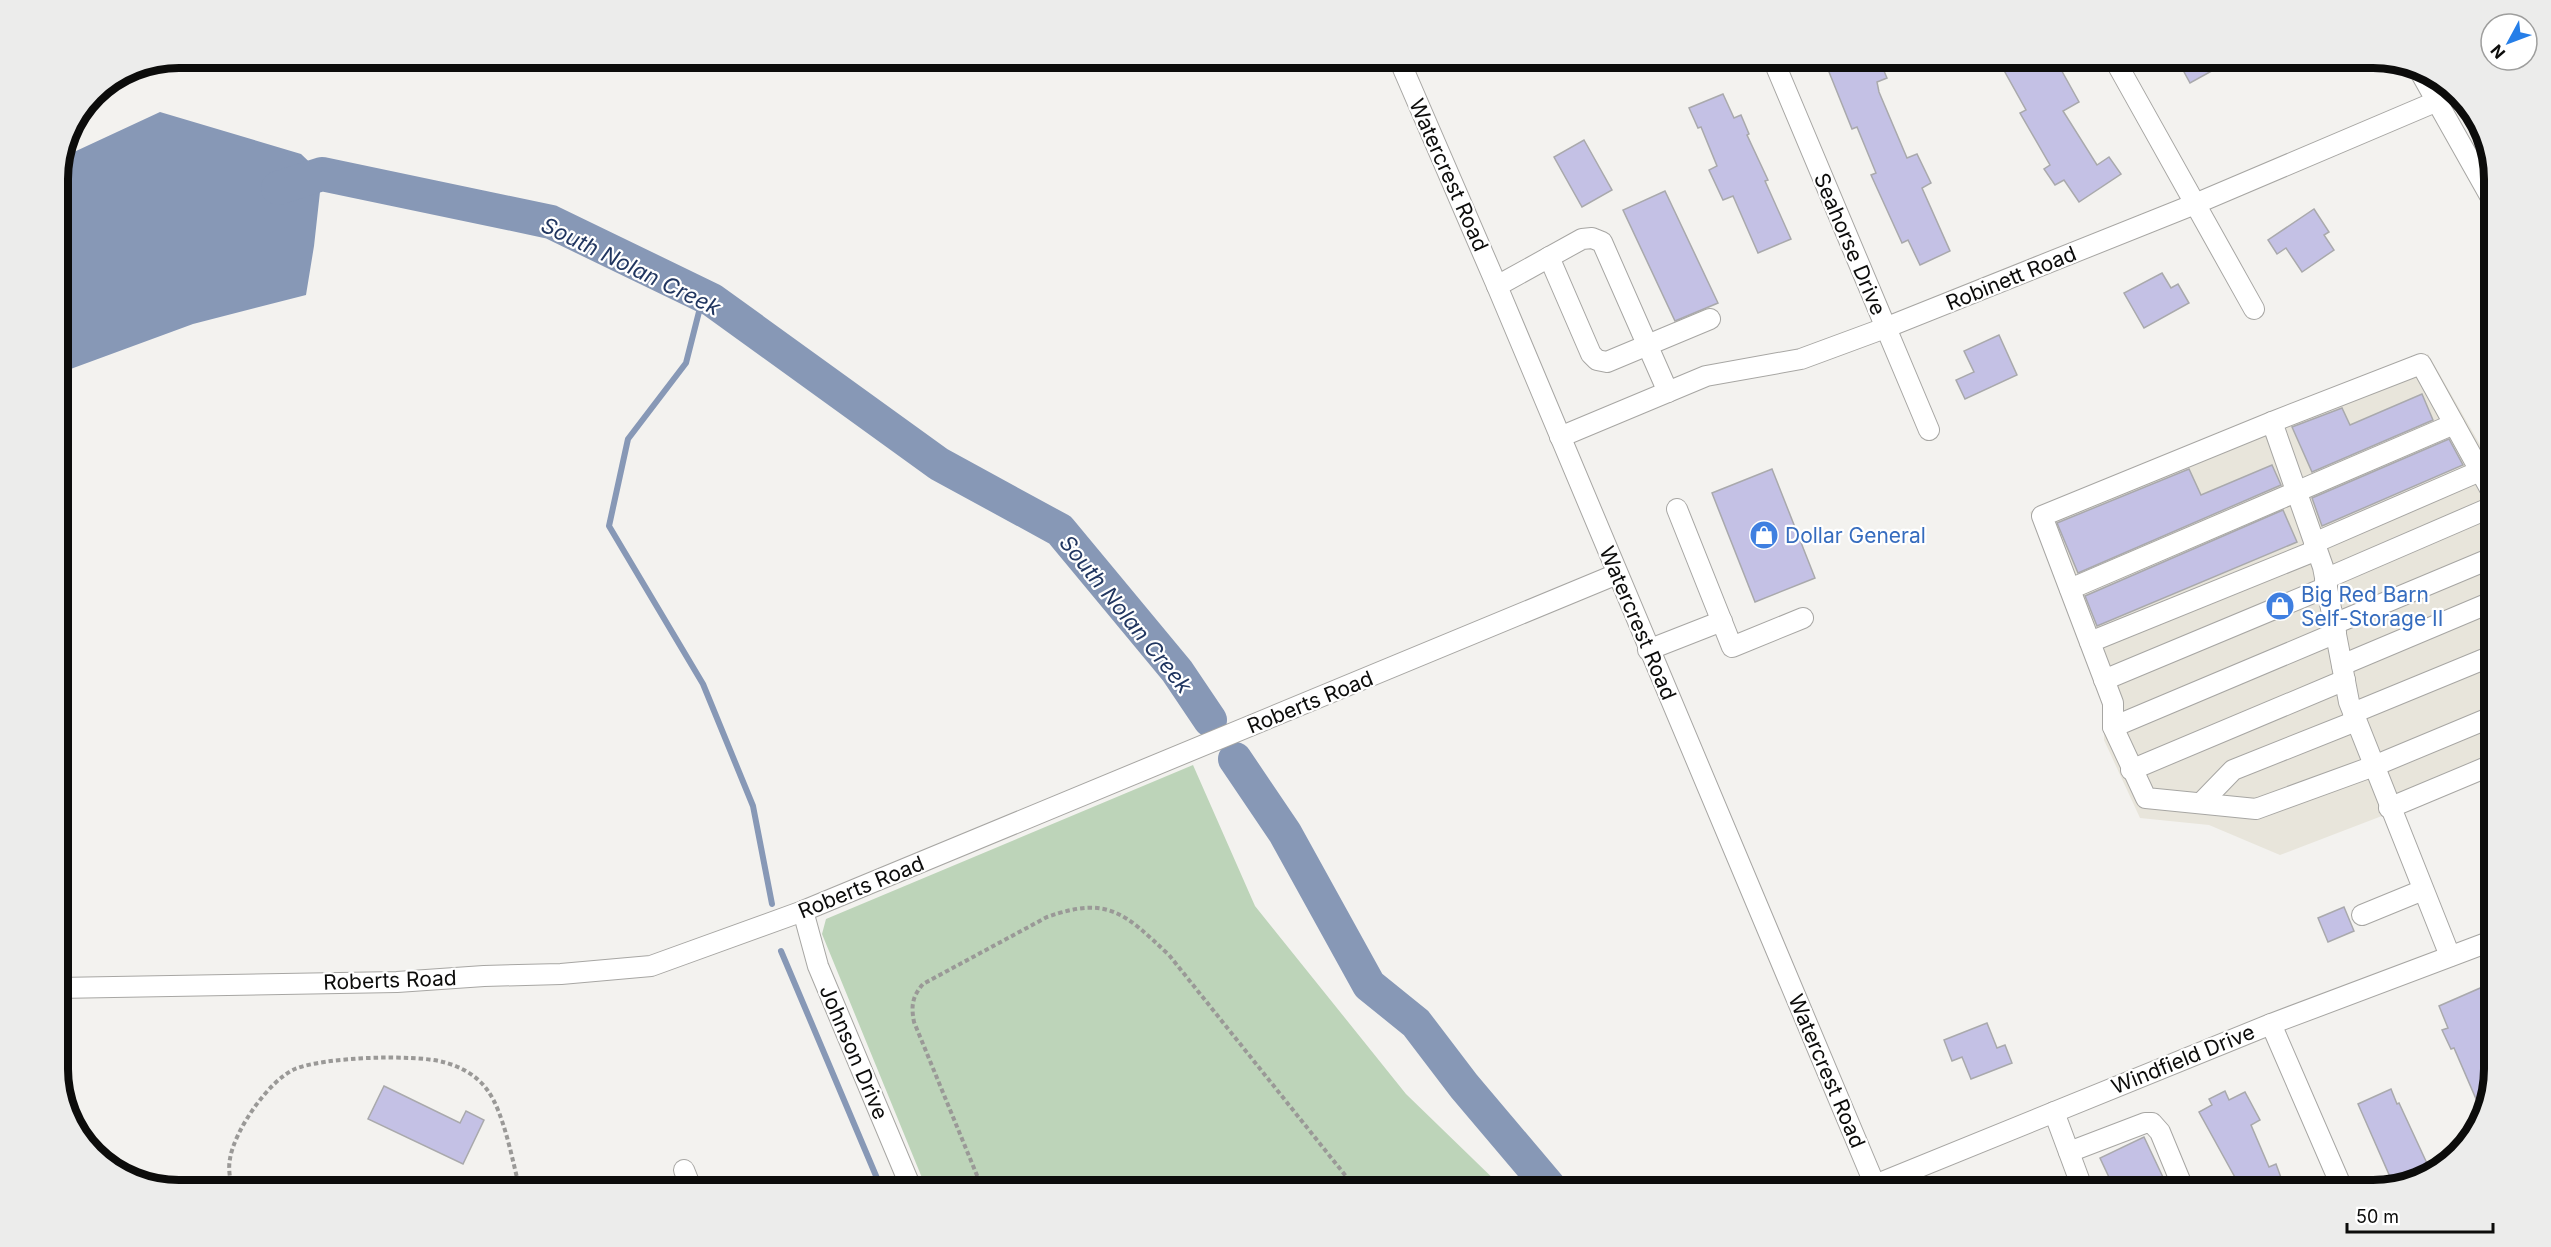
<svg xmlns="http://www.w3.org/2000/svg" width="2551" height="1247" viewBox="0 0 2551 1247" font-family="Inter,sans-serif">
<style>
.built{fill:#e8e5db}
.green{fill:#bdd4b9}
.water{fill:#8798b6}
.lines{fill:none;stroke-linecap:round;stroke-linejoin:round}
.stream{stroke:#8798b6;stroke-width:6}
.river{stroke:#8798b6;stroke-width:34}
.building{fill:#c4c1e5;stroke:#a9a9ac;stroke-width:1.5}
.minor-casing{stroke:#a7a6a3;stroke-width:22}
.path{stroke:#9a9997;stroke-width:4;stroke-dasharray:4.5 3;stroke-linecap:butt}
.minor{stroke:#fff;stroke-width:20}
.labels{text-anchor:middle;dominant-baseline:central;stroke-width:4.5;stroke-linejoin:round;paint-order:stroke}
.street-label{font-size:21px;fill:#0c0c0b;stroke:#fff}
.shop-label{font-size:21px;fill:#366cbe;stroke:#fff;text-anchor:start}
.water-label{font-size:22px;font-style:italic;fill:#213660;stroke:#fff}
.rim{fill:none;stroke:#0c0c0b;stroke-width:8}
</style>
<rect width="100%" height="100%" fill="#f3f2ef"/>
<path class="built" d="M2428 354 2494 469V773L2280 855 2209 825 2140 818 2104 740V701L2030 512Z"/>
<path class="green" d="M1193 765 1255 906 1406 1094 1505 1190H927L822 934 826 919Z"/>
<path class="water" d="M160 112 301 154 322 174 314 246 306 295 193 324 57 374V171L61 158Z"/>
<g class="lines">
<g class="stream">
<path d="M703 296 686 363 628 439 609 526 703 684 753 806 772 904"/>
<path d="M781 951 882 1190"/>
</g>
<g class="river">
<path d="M278 188 322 174 551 222 712 300 939 464 1060 530 1177 671 1210 720"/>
<path d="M1235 759 1285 833 1369 985 1416 1023 1464 1086 1552 1190"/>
</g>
</g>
<g class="building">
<path d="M1850 57H1878L1887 78 1877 82 1879 92 1907 158 1917 154 1931 183 1922 188 1950 251 1920 265 1908 240 1902 243 1871 175 1876 173 1857 127 1852 129 1827 67Z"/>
<path d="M2016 57H2054L2079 102 2063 111 2097 165 2109 157 2121 174 2079 202 2064 180 2055 185 2044 169 2050 165 2020 113 2026 110 2001 65Z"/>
<path d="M2176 57H2237L2190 83Z"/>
<path d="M1723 94 1734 118 1741 115 1749 134 1747 135 1768 180 1765 181 1791 239 1758 253 1733 196 1723 200 1709 170 1717 166 1701 127 1698 128 1689 108Z"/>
<path d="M1584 140 1612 190 1582 207 1554 157Z"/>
<path d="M1665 191 1718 303 1675 321 1623 210Z"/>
<path d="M2314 209 2329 232 2324 235 2334 250 2302 272 2286 248 2277 254 2268 240Z"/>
<path d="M2162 273 2171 288 2178 284 2189 303 2144 328 2124 293Z"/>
<path d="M1999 335 2017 375 1965 399 1956 380 1974 372 1964 351Z"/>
<path d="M2422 394 2433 420 2312 472 2292 427 2342 408 2350 425Z"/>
<path d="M2449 439 2463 465 2322 526 2312 498Z"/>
<path d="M2272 465 2281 485 2078 573 2057 523 2189 469 2201 495Z"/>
<path d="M1772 469 1815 578 1755 602 1712 493Z"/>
<path d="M2283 510 2297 542 2097 626 2085 596Z"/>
<path d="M2344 907 2354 931 2328 942 2318 918Z"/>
<path d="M2494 982V1005L2483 1010 2494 1036V1068L2483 1115 2454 1048 2451 1049 2442 1030 2448 1028 2439 1006Z"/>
<path d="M1987 1023 1997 1048 2005 1045 2012 1063 1971 1079 1962 1057 1952 1061 1944 1040Z"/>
<path d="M384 1086 460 1123 466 1111 484 1120 463 1164 368 1119Z"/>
<path d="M2391 1089 2397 1104 2399 1103 2431 1172 2399 1182 2397 1177 2391 1179 2358 1104Z"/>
<path d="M2225 1091 2229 1100 2245 1092 2260 1120 2251 1125 2269 1167 2276 1164 2283 1183 2266 1190H2242L2199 1112 2212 1105 2209 1099Z"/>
<path d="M2144 1137 2169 1190H2115L2100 1158Z"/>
</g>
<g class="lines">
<g class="minor-casing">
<g id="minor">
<path d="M1398 57 1497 286 1877 1190"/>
<path d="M1772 57 1929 430"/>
<path d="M2113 57 2254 309"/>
<path d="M2418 68 2494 203"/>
<path d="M1549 257 1591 354 1597 360 1607 362 1710 319"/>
<path d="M1497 286 1582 239 1592 238 1602 242 1668 392"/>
<path d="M2272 422 2323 567 2349 702 2450 956"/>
<path d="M1560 437 1706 376 1801 359 1885 328 2195 204 2454 94"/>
<path d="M2494 496 2421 364 2272 422 2042 516 2113 703V727L2146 798 2256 809 2374 766 2494 716"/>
<path d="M1677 509 1732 647 1803 618"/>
<path d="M2314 543 2480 471"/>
<path d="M2325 579 2494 506"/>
<path d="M2070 589 2454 424"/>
<path d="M2334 624 2494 557"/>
<path d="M2090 642 2317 550"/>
<path d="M1648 650 1722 621"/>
<path d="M2342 665 2494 601"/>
<path d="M2104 680 2327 587"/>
<path d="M2353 713 2494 655"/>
<path d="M2113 727 2336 633"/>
<path d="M2131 770 2345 680"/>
<path d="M2201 803 2233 770 2356 721"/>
<path d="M2389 808 2494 764"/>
<path d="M803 911 818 966 912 1190"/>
<path d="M2362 915 2423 890"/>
<path d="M57 988 397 982 484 976 561 974 651 966 803 911 1617 574"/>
<path d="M2271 1024 2343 1190"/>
<path d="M2054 1112 2083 1190"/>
<path d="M2069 1152 2145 1123H2152L2160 1132 2184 1190"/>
<path d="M684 1170 692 1190"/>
<path d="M1875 1185 2271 1024 2494 940"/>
</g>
</g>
<g class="path">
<path d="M233 1190C230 1181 228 1168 230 1159 234 1131 269 1080 295 1069 323 1057 414 1054 443 1062 460 1066 478 1076 488 1091 504 1113 513 1163 520 1190"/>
<path d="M983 1190 914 1022C911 1006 912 997 923 984L1047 917C1109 895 1125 914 1169 955L1357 1190"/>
</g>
<use href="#minor" class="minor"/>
</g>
<defs>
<g id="shop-disc" transform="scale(1.5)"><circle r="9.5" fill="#3f7fe0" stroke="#fff"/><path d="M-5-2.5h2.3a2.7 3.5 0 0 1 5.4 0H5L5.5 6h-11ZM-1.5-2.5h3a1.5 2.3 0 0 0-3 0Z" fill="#fff"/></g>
</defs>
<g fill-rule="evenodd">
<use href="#shop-disc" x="1764" y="535"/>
<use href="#shop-disc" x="2280" y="606"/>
</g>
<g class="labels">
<g class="street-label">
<text transform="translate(1449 175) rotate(66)">Watercrest Road</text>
<text transform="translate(1850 244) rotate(67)">Seahorse Drive</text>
<text transform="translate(2011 278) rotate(-22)">Robinett Road</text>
<text transform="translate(1638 623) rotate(67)">Watercrest Road</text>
<text transform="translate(1310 702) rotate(-22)">Roberts Road</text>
<text transform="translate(861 887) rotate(-22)">Roberts Road</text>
<text transform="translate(390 980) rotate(-2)">Roberts Road</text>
<text transform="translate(854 1052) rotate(67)">Johnson Drive</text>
<text transform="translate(2183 1059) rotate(-22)">Windfield Drive</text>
<text transform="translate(1827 1071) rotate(67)">Watercrest Road</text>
</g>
<g class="shop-label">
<text x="1785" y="535">Dollar General</text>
<text x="2301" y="594">Big Red Barn<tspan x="2301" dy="24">Self-Storage II</tspan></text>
</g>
<g class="water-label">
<text transform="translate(631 266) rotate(26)">South Nolan Creek</text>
<text transform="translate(1126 614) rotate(51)">South Nolan Creek</text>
</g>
</g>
<path d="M0 0H2551V1247H0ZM179 68H2373A111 111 0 0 1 2484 179V1069A111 111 0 0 1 2373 1180H179A111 111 0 0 1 68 1069V179A111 111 0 0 1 179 68Z" fill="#ececeb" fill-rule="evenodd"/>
<path class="rim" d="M179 68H2373A111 111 0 0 1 2484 179V1069A111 111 0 0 1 2373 1180H179A111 111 0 0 1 68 1069V179A111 111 0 0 1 179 68Z"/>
<g transform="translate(2509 42) rotate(229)"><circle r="28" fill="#ffffff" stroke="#9e9e9d" stroke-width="1.5"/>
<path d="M0-4.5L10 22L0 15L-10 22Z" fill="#257ee8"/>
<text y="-9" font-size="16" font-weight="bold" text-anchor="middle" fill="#0c0c0b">N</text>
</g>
<path d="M2347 1223v9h146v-9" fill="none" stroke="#0c0c0b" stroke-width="3"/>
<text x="2356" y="1223" font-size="18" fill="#0c0c0b" stroke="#ffffff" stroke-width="4.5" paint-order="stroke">50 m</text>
</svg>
